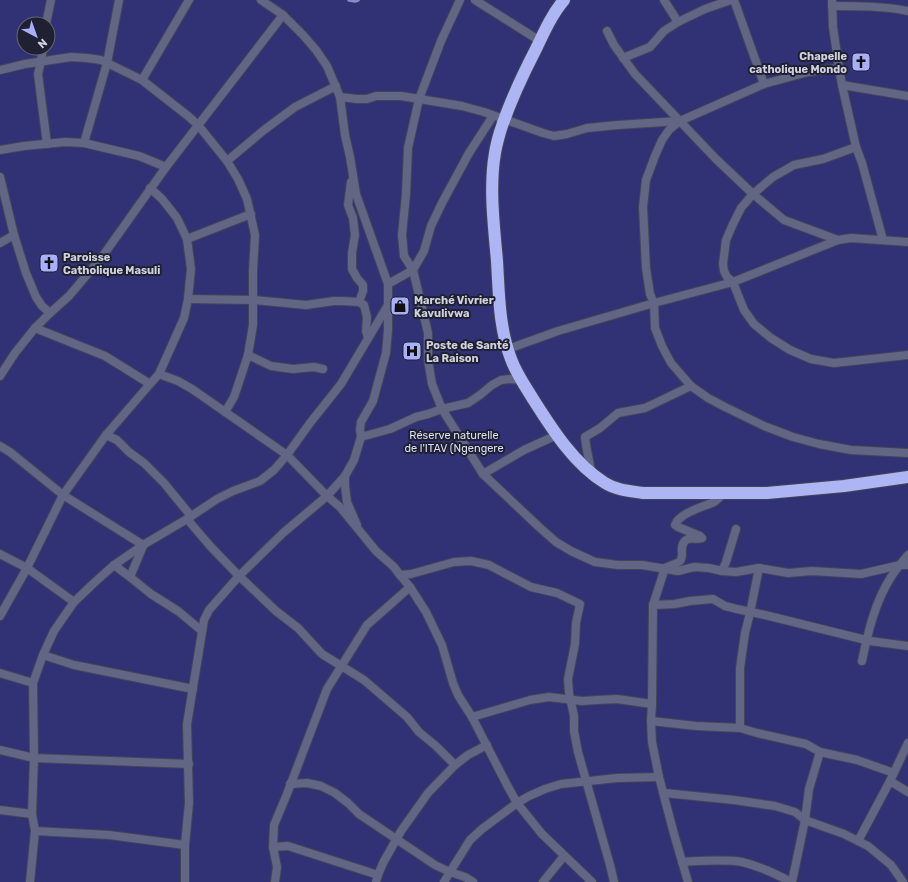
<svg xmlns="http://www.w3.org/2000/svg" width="908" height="882" viewBox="0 0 908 882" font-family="Rubik,sans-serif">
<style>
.green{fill:#313275;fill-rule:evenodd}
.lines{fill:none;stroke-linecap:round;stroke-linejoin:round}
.stream{stroke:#858ac0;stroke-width:3.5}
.street-casing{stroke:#444657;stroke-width:10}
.highway-casing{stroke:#444657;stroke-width:14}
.street{stroke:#626685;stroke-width:8}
.highway{stroke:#adb5f4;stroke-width:12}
.labels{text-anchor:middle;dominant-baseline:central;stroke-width:4;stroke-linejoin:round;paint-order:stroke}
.poi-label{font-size:11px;font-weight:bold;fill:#cfd1dd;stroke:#1f2133;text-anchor:start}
.park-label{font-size:11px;fill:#dcdff4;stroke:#1f2133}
</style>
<rect width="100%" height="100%" fill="#292b3d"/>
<path class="green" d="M0 0H908V882H0ZM24 24H48V48H24Z"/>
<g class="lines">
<path class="stream" d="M349 0 355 1 358 0"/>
<g class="street-casing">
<g id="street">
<path d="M460 0 441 41 419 99 408 148 406 194 402 235 404 256 413 270 428 333V360L432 384 442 409 483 474 539 527 556 542 571 551 595 562 618 565H642L678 571 694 567 709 568 722 571 736 572 759 568 788 573 812 571 861 574 900 565H908"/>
<path d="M475 0 540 41"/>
<path d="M664 0 678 22"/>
<path d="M734 0 764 84"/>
<path d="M832 0 833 27 839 68 842 85 856 147 862 163 883 240"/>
<path d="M832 6C858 6 883 6 908 11"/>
<path d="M46 24 51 0"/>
<path d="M607 31 614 45 635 74 716 159 753 194 784 220 838 240"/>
<path d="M43 48 41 61 38 74 47 144"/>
<path d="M623 58 650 47 664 31 678 22 705 9 731 0"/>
<path d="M839 68 808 72 764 84 680 121 669 130 662 140 655 156 646 180 643 207 646 268 650 294 654 303 655 328 662 346 671 363 691 386 708 398 725 407 764 426 793 437 819 444 851 450 908 453"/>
<path d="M0 70 25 64 71 57 87 58 101 60 142 80 188 116 198 125 227 161 238 179 247 199 255 235 253 271V325L248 355 234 397 225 412"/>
<path d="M142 80 189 0"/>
<path d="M842 85 908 96"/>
<path d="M340 97 357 99H367L376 96H401L462 106 484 112 543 133 554 136 567 134 587 128 618 125 679 121"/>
<path d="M84 143 107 63 119 0"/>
<path d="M856 147 823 159 794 165 773 177 753 194 741 208 733 224 726 240 723 264 724 271 727 277 733 282 738 295 744 310 754 324 771 338 790 350 811 359 834 363 908 355"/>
<path d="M0 150 24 146 65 142 84 143 139 156 166 167"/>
<path d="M227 161 264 130 295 107 336 86"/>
<path d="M0 177 14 235 26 273 36 297 42 306 50 313"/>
<path d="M351 182 348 205 353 218 355 235 352 253V269L357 278 363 285V291L359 302"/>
<path d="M187 239 251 214"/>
<path d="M0 243 14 235"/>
<path d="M388 284 413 270 424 251 431 226 442 203 469 153 493 116"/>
<path d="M188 299 253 300 306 305 334 301H342L359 302 364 305 367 317 366 331 368 338"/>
<path d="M35 328 105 356 150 384"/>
<path d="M508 349 558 331 654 303 733 282 838 240 851 238 908 242"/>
<path d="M248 355 271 366 293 369 314 367 323 369"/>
<path d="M159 374 178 381 192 389 287 455 327 496 340 507 376 551 394 567 400 575 410 587 426 612 442 645 453 683 458 695 472 717 507 785 517 803 542 834 592 882"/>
<path d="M0 376 15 353 35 328 50 313 69 296 102 257 166 167 283 15"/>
<path d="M106 435 117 440 129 452 144 463 164 483 191 516"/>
<path d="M361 437 390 429 416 417 428 414 442 409 468 403 480 395 492 385 501 380 510 379 522 380"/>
<path d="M0 446 10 452 63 495 143 545"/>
<path d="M591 473C590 461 586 450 585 437L600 428 618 413 645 408 691 386"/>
<path d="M483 474 524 450 557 435"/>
<path d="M345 476V486L347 502 357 525"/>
<path d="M187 519 211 547 239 576 276 611 298 628 322 654 364 680 407 717 419 732 436 746 455 765"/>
<path d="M143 546 130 577 151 594 178 611 202 631"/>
<path d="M0 554 27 568 74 602"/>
<path d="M114 565 130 577"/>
<path d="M722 571 726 562 736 529"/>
<path d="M400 575 411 574 454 562 471 561 489 565 504 573 531 587 557 593 580 604 576 623 575 644 568 679 569 693 574 716V731L578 752 610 865 614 882"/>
<path d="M653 605 675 604 690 601 713 599 725 606 737 609 769 616 870 641 908 646"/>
<path d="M0 616 27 568 63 495 106 435 150 384 159 374 184 318 188 299 191 269 187 239 177 218 170 209 162 199 150 188"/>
<path d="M43 655 74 665 193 689"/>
<path d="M862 661C868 632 875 602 891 577 896 569 902 562 908 555"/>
<path d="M0 673 33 683"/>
<path d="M472 717 530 700 549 697 582 701 597 700 617 699 652 704"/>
<path d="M651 721 696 726 740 728 757 733 806 744 820 752 857 760 894 773"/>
<path d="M740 728V668L745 633 750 613 759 568"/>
<path d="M0 750 34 758 189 764"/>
<path d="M890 781 908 792"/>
<path d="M290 784 307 783 321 786 335 793 348 803 359 814 435 865 450 872 465 877 473 882"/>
<path d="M664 793 734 800 775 806 795 812 805 820 844 834 868 846 891 865 903 882"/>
<path d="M0 810 32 814"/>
<path d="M35 831 109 835 185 845"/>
<path d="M858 841 890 781 908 743"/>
<path d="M273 847 288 846 378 875"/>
<path d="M682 862C700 861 724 859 742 862 759 866 776 874 791 882"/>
<path d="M30 882 35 831 32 814 34 758 33 683 43 655 54 631 74 602 95 582 114 565 143 545 187 519 217 499 233 491 260 481 274 470 287 455 310 423 341 384 388 305"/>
<path d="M185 882V845L189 803 187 724 204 620 209 610 239 576 283 533 327 496 345 476 354 460 361 437 360 429 361 422 373 401 386 353 388 330V284L356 194 350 157 345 135 340 97 327 66 316 50 303 35 283 15 261 0"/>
<path d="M275 882 277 867 273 847 274 825 287 794 327 689 367 625 410 587"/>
<path d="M376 882 378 875 383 863 401 831 428 793 455 765 468 755 487 745"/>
<path d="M444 882 450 872 470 840 482 829 517 803 529 796 545 789 561 784 617 778 659 777"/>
<path d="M543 882 564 856"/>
<path d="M688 882 674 834 659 777 652 742 651 721 652 704 653 605 665 568C668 566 677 564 680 561 685 556 678 546 686 540 690 537 697 540 702 538L700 536 678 527 675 525C679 513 703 507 714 502 717 500 721 496 724 493"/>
<path d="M792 882 805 820 809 789 820 752"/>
</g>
</g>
<g class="highway-casing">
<path id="highway" d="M564 0C552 14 544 32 536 49 522 76 509 104 500 132 498 139 496 146 495 153 489 187 494 227 497 261 499 294 499 328 511 359 516 373 525 386 533 399 552 429 574 464 605 483 616 490 630 491 643 493H767L844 486 908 477"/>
</g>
<use href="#street" class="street"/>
<use href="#highway" class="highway"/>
</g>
<defs>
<g id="church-square" transform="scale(1)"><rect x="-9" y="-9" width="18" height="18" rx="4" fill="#a8b0fc" stroke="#1f2133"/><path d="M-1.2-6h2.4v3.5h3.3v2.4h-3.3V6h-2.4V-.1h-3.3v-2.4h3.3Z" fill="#111"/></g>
<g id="shop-square" transform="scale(1)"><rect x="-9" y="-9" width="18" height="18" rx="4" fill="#a8b0fc" stroke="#1f2133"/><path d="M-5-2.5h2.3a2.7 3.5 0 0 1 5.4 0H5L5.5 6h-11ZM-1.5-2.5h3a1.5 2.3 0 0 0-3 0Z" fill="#111"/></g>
<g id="hospital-square" transform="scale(1)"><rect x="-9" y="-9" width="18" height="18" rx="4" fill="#a8b0fc" stroke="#1f2133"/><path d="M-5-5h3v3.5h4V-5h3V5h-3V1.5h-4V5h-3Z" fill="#111"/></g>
</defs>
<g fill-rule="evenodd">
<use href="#church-square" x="861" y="62"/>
<use href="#church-square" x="49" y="263"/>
<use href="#shop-square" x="400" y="306"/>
<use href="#hospital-square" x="412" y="351"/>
</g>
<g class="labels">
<g class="poi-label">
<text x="847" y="56" text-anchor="end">Chapelle<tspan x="847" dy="13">catholique Mondo</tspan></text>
<text x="63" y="257">Paroisse<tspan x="63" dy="13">Catholique Masuli</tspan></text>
<text x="414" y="300">Marché Vivrier<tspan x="414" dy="13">Kavulivwa</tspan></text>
<text x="426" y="345">Poste de Santé<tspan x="426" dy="13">La Raison</tspan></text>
</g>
<g class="park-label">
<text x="454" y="435">Réserve naturelle<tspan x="454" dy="13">de l'ITAV (Ngengere</tspan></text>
</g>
</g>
<g transform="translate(36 36) rotate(139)"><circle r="19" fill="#1f2133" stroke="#656777"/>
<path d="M0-3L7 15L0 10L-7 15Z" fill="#a8b0fc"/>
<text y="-6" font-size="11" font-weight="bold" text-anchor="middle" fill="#cfd1dd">N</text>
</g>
</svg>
